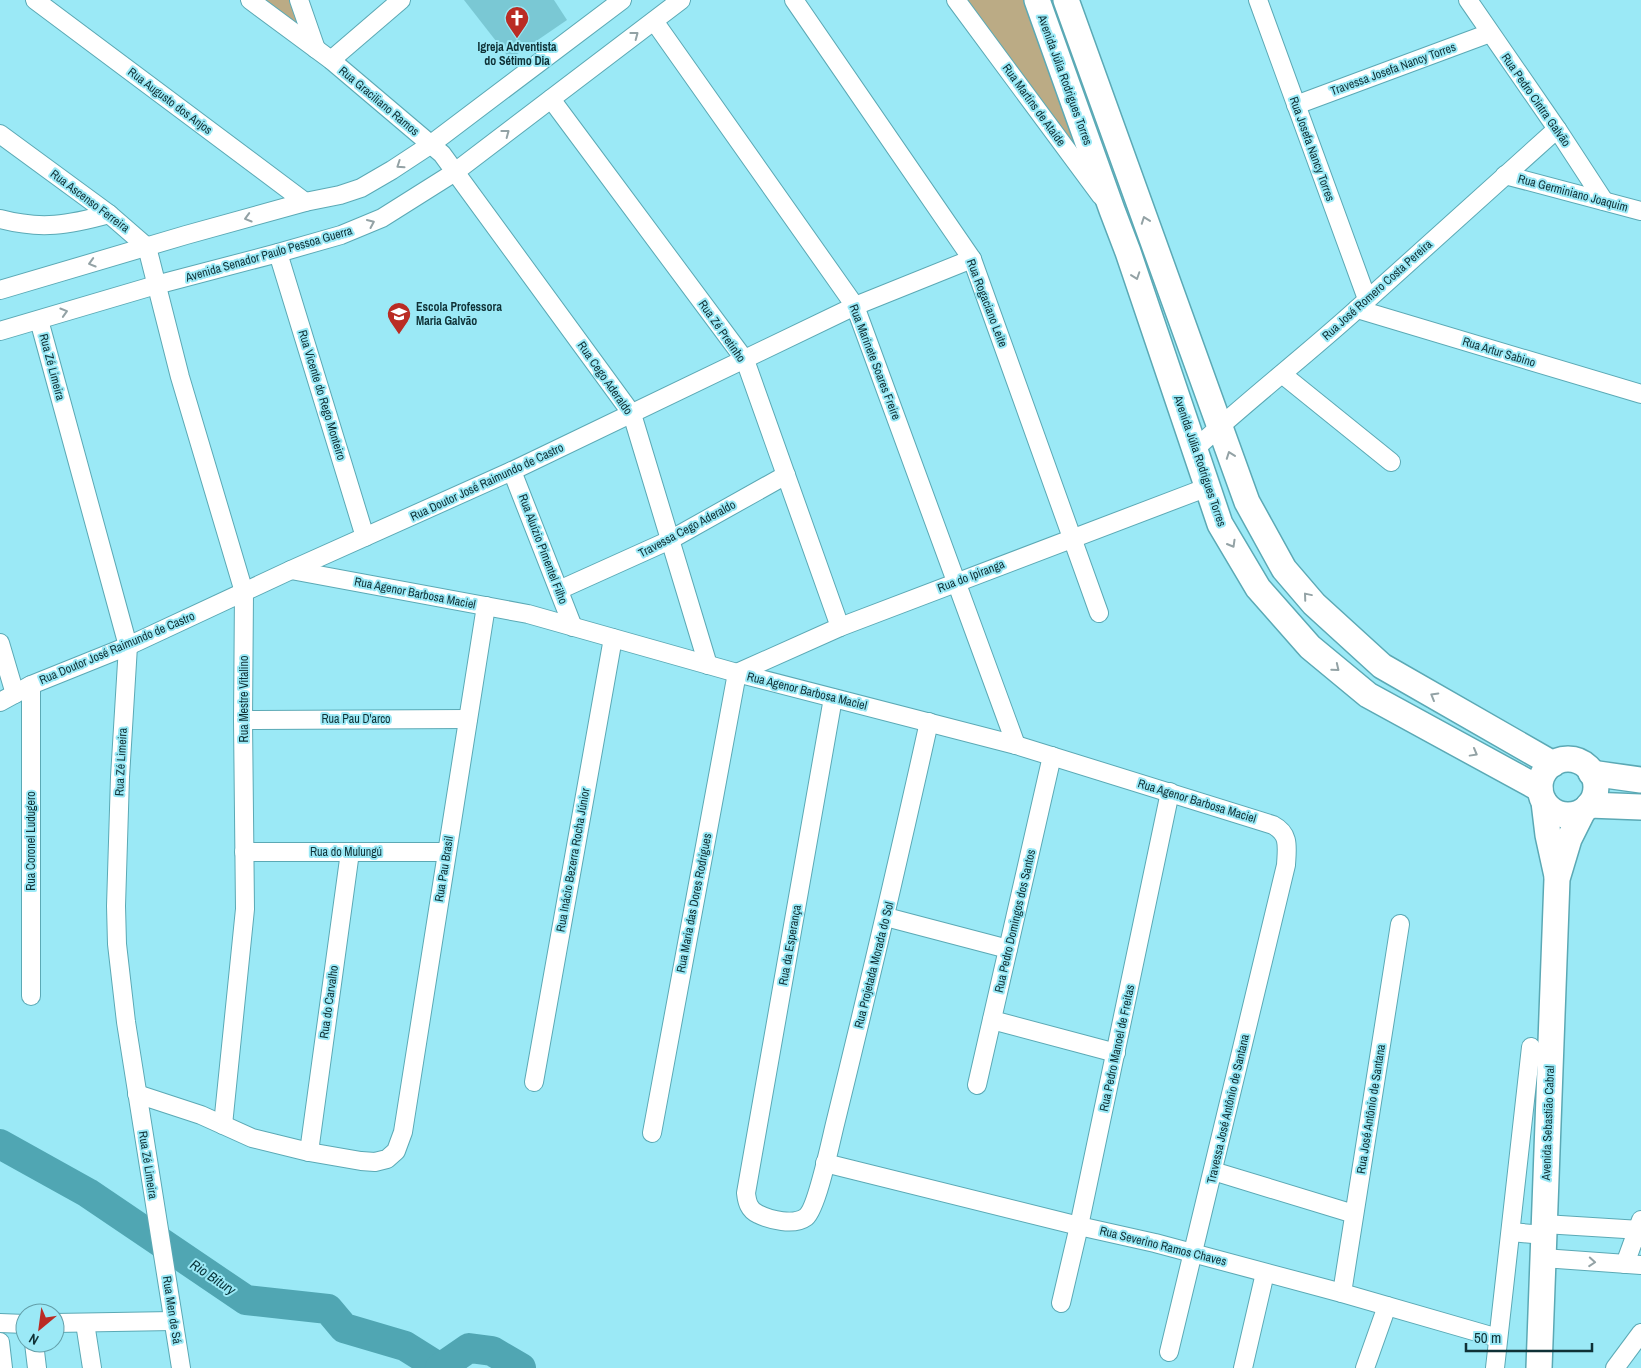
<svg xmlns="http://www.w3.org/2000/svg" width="1641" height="1368" viewBox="0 0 1641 1368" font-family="'Archivo Narrow',sans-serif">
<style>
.green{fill:#bbab85}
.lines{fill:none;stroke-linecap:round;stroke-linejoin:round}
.river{stroke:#50a6b3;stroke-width:30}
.building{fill:#7ac8d4}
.street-casing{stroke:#5ba9b5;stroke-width:20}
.secondary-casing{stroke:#5ba9b5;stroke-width:28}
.street{stroke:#fff;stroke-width:18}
.secondary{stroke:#fff;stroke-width:25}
.oneway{stroke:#93a2a5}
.labels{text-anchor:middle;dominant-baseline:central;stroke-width:4;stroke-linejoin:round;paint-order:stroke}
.poi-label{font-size:12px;font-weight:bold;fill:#0f3136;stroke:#9be9f6}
.street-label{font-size:12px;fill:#0f3136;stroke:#9be9f6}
.water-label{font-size:14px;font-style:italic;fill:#073238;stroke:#9be9f6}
</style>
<rect width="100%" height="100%" fill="#9be9f6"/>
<g class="green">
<path d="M265 0H290L298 24Z"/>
<path d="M962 0H1025L1090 165 1085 170Z"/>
</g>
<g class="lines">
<g class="river">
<path d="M0 1144 88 1193 246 1300 328 1309 344 1328 405 1346 440 1368"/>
<path d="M440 1368 469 1348 492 1351 521 1368"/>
</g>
</g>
<path class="building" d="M464 0H554L567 20 510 59Z"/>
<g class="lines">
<g class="street-casing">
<g id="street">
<path d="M35 0 305 202"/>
<path d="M250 0 331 60 442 154 632 414 708 665"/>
<path d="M299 0 316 49"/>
<path d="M794 0 972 259 1099 613"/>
<path d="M956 0 1101 196"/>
<path d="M1258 0 1367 299"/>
<path d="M1468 0 1557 129 1604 201"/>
<path d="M654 21 855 306 1016 745"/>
<path d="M331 60 401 0"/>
<path d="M551 99 745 360 840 627"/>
<path d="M1296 105 1490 33"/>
<path d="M0 134 109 214 147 247 180 377 244 592 243 720 245 909 223 1125"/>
<path d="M1505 175 1641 211"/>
<path d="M0 219C41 230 69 225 109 214"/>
<path d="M278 253 365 537"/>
<path d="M0 290 186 235 305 202 340 195 361 188 392 170 430 145 622 0"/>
<path d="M1357 309 1641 394"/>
<path d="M39 320 128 646 120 777 116 906 117 944 126 1022 181 1368"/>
<path d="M0 331 156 285 278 253 341 235 382 218 455 172 681 0"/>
<path d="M1282 374 1391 462"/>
<path d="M1195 449C1247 401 1304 357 1356 310 1423 249 1490 189 1557 129"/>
<path d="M512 471 573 627"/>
<path d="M291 570 528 614 737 673 1016 745 1273 825C1290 834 1287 847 1286 865L1169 1352"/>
<path d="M559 590 670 540 786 475"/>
<path d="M0 643 15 694"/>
<path d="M31 685V996"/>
<path d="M833 698 746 1193C747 1202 749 1210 758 1214 770 1220 794 1226 806 1217 817 1208 831 1140 835 1124 868 990 899 857 929 722"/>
<path d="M0 702 31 685 128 646 291 570 512 471 855 306 972 259"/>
<path d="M243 720 468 719"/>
<path d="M244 852H447"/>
<path d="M886 917 1008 949"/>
<path d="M992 1020 1116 1053"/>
<path d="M534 1082 613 638"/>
<path d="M977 1085 1052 756"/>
<path d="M137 1094 201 1115 252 1138 309 1152 361 1161 375 1162 387 1159 396 1151 403 1132 486 606"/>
<path d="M652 1133 737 673 840 627 1208 487"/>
<path d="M309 1152 350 852"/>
<path d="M825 1163 1079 1226 1155 1243 1342 1293 1498 1338"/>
<path d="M1213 1171 1354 1214"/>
<path d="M1544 1224 1641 1230"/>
<path d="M1511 1232 1544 1235"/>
<path d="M1543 1258 1641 1265"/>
<path d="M1625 1264 1641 1220"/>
<path d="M1342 1293 1400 924"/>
<path d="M1061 1303 1079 1226 1170 792"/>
<path d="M0 1323 25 1324"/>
<path d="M55 1323 173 1321"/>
<path d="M85 1323 92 1368"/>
<path d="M0 1342 3 1368"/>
<path d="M34 1343 37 1368"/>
<path d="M1243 1368 1265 1273"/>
<path d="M1365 1368 1387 1306"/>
<path d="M1495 1368 1531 1047"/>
<path d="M1615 1368 1641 1333"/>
</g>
</g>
<g class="secondary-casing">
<g id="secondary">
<path d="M1037 0 1112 210 1128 252 1220 524 1258 588 1310 647 1368 695 1540 789"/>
<path d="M1066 0 1247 502 1284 569 1314 604 1382 666 1553 764"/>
<circle cx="1568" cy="787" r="28"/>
<path d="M1591 773 1641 780"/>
<path d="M1544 802 1548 835 1557 876"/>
<path d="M1589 805 1641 807"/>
<path d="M1539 1368 1557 879 1569 839 1583 811"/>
</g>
</g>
<use href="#street" class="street"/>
<use href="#secondary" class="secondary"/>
</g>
<defs><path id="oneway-chevron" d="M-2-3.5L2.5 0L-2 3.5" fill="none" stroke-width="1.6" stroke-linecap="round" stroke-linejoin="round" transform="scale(1.25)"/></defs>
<g class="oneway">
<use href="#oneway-chevron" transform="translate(635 35) rotate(-37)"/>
<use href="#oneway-chevron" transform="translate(506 133) rotate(-37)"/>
<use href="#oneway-chevron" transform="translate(400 165) rotate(146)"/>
<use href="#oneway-chevron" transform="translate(248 218) rotate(164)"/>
<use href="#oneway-chevron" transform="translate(1145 220) rotate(-110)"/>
<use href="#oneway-chevron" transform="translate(371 223) rotate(-24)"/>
<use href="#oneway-chevron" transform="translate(92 263) rotate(164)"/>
<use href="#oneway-chevron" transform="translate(1136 276) rotate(71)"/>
<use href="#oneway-chevron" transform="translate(64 312) rotate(-17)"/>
<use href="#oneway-chevron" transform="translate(1230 455) rotate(-110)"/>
<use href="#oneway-chevron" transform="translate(1232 544) rotate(60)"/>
<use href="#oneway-chevron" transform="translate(1307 596) rotate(-130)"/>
<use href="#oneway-chevron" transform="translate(1336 668) rotate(39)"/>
<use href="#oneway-chevron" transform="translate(1434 696) rotate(-150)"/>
<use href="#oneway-chevron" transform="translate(1474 753) rotate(29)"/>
<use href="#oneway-chevron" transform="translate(1592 1262) rotate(4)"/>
</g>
<defs>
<g id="church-pin" transform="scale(1.25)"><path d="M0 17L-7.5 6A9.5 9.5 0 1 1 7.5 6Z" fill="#ba2c24" stroke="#9be9f6"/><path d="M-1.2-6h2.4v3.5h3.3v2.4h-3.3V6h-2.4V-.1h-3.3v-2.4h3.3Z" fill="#fff"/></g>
<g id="school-pin" transform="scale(1.25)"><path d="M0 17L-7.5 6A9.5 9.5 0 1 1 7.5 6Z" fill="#ba2c24" stroke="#9be9f6"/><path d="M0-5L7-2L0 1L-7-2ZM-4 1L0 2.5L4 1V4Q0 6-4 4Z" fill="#fff"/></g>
</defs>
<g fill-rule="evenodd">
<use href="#church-pin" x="517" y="18"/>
<use href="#school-pin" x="399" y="314"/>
</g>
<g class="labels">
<g class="poi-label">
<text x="517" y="47">Igreja Adventista<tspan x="517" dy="14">do Sétimo Dia</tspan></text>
<text x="416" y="307" text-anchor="start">Escola Professora<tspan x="416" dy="14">Maria Galvão</tspan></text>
</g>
<g class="street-label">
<text transform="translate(1393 69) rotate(-20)">Travessa Josefa Nancy Torres</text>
<text transform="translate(1065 80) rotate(70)">Avenida Júlia Rodrigues Torres</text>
<text transform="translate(1536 100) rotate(55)">Rua Pedro Cintra Galvão</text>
<text transform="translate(170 101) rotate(37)">Rua Augusto dos Anjos</text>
<text transform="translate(379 101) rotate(40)">Rua Graciliano Ramos</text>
<text transform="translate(1034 105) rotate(54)">Rua Martins de Ataíde</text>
<text transform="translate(1312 149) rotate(70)">Rua Josefa Nancy Torres</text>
<text transform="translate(1573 193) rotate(15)">Rua Germiniano Joaquim</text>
<text transform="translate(90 201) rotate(37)">Rua Ascenso Ferreira</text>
<text transform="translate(269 254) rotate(-16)">Avenida Senador Paulo Pessoa Guerra</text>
<text transform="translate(1377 290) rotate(-42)">Rua José Romero Costa Pereira</text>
<text transform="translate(987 303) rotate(69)">Rua Rogaciano Leite</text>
<text transform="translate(722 331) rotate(55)">Rua Zé Pretinho</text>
<text transform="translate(1499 352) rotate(17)">Rua Artur Sabino</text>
<text transform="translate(875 362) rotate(69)">Rua Marinete Soares Freire</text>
<text transform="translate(52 367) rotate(75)">Rua Zé Limeira</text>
<text transform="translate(605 378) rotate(55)">Rua Cego Aderaldo</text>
<text transform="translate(322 395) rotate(73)">Rua Vicente do Rego Monteiro</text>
<text transform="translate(1200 461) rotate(71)">Avenida Júlia Rodrigues Torres</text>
<text transform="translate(487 482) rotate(-25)">Rua Doutor José Raimundo de Castro</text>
<text transform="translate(687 529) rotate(-28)">Travessa Cego Aderaldo</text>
<text transform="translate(543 549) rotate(69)">Rua Aluízio Pimentel Filho</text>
<text transform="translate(971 576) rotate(-21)">Rua do Ipiranga</text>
<text transform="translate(415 593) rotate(11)">Rua Agenor Barbosa Maciel</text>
<text transform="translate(117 648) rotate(-23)">Rua Doutor José Raimundo de Castro</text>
<text transform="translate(807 691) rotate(14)">Rua Agenor Barbosa Maciel</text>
<text transform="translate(244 699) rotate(-90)">Rua Mestre Vitalino</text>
<text x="356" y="719">Rua Pau D'arco</text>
<text transform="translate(121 762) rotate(-87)">Rua Zé Limeira</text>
<text transform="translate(1197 801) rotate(17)">Rua Agenor Barbosa Maciel</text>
<text transform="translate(31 841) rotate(-90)">Rua Coronel Ludugero</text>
<text x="346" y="852">Rua do Mulungú</text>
<text transform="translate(573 860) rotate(-80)">Rua Inácio Bezerra Rocha Júnior</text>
<text transform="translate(444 869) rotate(-81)">Rua Pau Brasil</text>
<text transform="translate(694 903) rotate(-79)">Rua Maria das Dores Rodrigues</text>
<text transform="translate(1015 921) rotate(-77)">Rua Pedro Domingos dos Santos</text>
<text transform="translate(790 945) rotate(-80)">Rua da Esperança</text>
<text transform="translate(874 965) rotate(-76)">Rua Projetada Morada do Sol</text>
<text transform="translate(329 1002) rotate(-82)">Rua do Carvalho</text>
<text transform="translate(1117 1048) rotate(-78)">Rua Pedro Manoel de Freitas</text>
<text transform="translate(1228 1109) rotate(-77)">Travessa José Antônio de Santana</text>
<text transform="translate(1371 1109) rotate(-81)">Rua José Antônio de Santana</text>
<text transform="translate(1548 1123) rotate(-88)">Avenida Sebastião Cabral</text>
<text transform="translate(148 1165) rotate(81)">Rua Zé Limeira</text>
<text transform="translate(1163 1246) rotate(14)">Rua Severino Ramos Chaves</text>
<text transform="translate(172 1310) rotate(81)">Rua Men de Sá</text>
</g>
<g class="water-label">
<text transform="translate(213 1277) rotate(34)">Rio Bitury</text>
</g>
</g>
<g transform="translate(40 1328) rotate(209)"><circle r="24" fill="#9be9f6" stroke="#639fa9"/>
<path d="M0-4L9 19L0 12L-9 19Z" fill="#ba2c24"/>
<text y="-8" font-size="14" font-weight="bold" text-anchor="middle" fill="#0f3136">N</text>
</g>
<path d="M1466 1343v8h126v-8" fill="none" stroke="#0f3136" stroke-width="2.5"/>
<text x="1474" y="1343" font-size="15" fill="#0f3136" stroke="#9be9f6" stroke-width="4" paint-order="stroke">50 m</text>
</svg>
